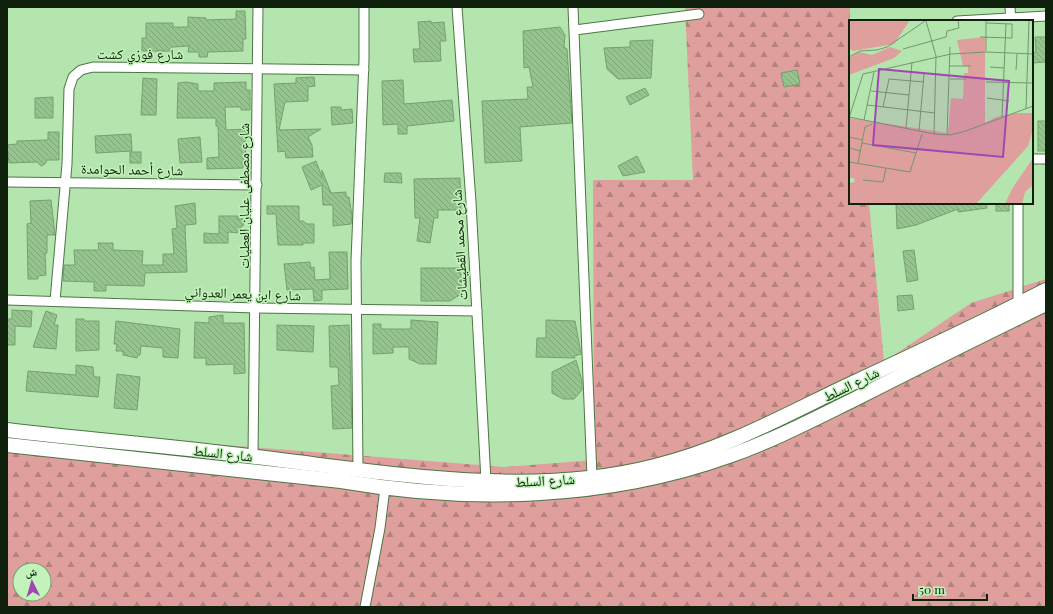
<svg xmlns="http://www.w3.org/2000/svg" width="1053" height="614" viewBox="0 0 1053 614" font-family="'Playfair Display','Noto Naskh Arabic',serif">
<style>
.forest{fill:url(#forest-firs);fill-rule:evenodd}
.building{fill:url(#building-back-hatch);stroke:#74a16d}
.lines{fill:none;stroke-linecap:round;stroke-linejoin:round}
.minor-casing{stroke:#4b7744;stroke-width:11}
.primary-casing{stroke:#4b7744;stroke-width:16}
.minor{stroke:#fff;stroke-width:9}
.primary{stroke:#fff;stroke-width:14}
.labels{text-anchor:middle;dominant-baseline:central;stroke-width:3;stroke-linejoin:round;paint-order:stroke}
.street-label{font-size:14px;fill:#0f210c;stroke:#c2f3ba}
.inset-road{fill:none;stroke:#73976d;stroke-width:1}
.view{fill:#a147b2;fill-opacity:0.15;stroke:#a147b2;stroke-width:2}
.inset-edge{fill:none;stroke:#0f210c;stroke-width:2}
</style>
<defs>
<pattern id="forest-firs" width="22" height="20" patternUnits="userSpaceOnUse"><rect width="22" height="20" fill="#df9f9d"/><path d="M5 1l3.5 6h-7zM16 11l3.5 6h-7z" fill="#b3817e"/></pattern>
<pattern id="building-back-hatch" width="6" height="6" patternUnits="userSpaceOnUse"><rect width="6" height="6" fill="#95c48e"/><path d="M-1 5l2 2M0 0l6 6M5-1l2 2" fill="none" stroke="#7fa879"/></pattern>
</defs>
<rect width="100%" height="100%" fill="#b5e5ae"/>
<path class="forest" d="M685 7H850V203H869L884 362 971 303 1046 279V607H7V428L505 467 594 460 593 180H693ZM20 570H44V594H20Z"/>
<g class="building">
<path d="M236 11H245L246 39H243V51L208 52 207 57H199V52H188L189 46 172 47V51H142V38H146V23H173V27H188V17L206 18V20L236 19Z"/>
<path d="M431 21V23L444 22 446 41H440L441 61 414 62 413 49H420L418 22Z"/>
<path d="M560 27 565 35 564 47 567 49 572 123 520 127 522 161 485 163 482 101 528 99 527 87H533L529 67 524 68 523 31Z"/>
<path d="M1035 37H1046V62L1032 63V53L1036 52Z"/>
<path d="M653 40 651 78 618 79 607 69 604 48 630 47V41Z"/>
<path d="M797 70 800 84 784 87 781 73Z"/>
<path d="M314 77 315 86 308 87V101L285 102 279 130 321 129 308 137 312 145 313 157 286 158 285 151 278 152 274 84 296 83V78Z"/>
<path d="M143 78 157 79 156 115H141Z"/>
<path d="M403 80 404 104 452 100 454 121 407 126V134H398V124L383 125 382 81Z"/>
<path d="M186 82 198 84V91H214V83L246 82V90H250V110H241V107H225L226 130 245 129 246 165H243V168L207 169V158L219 157 218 126H216V118H177L178 83Z"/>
<path d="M645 88 649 95 630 105 626 97Z"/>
<path d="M53 97V118H35V98Z"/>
<path d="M331 107H341V110L352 109 353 123 332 125Z"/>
<rect x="1038" y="121" width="8" height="30"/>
<path d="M48 132H59V160H47L45 164 41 166 37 162 9 163 7 145 17 144V141L48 140Z"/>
<path d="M131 134 132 151 96 153 95 136Z"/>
<path d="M200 137 202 162 180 163 178 139Z"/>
<rect x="130" y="152" width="11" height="11"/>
<path d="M637 156 645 172 623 176 618 166Z"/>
<path d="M316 161 322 177V170L331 193 346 192V197H349L352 216 351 224 333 226V205H323L322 185 311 190 302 167Z"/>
<path d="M385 173H401L402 183 384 182Z"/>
<path d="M460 178 461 210H438V218H434L430 243 417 241 420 218H415L414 179Z"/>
<path d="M51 200 55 235H47V253H45L46 275 38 276V279H28L27 224 31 223 30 201Z"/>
<path d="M195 203 196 224 185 225 187 272 145 273 144 286 106 285V291H94V282L63 281 64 265H75L74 250H99L98 243H113V250L143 251 142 265H163V254H174L172 229 177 228 175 206Z"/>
<path d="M896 203H986L987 208 958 212V209L916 225 897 229Z"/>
<rect x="996" y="203" width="13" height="8"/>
<path d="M267 206H299V221H303L307 224H314V243H303V245H278L276 214H267Z"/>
<path d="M219 216H238V219H244L243 226H241L240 233 228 232V243H204V233L219 234Z"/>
<path d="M914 250 918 280 907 282 903 251Z"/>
<path d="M329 252H347L348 289 322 290V300L314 301 313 289 287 290 284 264 310 262 311 268 314 267 315 280 330 279Z"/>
<path d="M421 268H461V294L450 301H421Z"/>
<path d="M912 295 914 309 898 311 897 296Z"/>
<path d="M12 310 32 311 31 327 15 326V345H7V319H12Z"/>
<path d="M46 311 57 315 54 325H58L56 349 33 347Z"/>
<path d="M223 315V323H244L245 373 234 374V364L206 365V358H194L195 322 209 323V317Z"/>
<path d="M76 319H84V321H99V350L76 351Z"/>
<path d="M411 320 438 322 436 364H420L409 359V347H393V353L373 354V324H381V329H411Z"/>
<path d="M546 320 575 321 581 354 574 356 575 358 536 357 537 338H546Z"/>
<path d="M116 321 180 329 178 358 163 357V348L141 346 140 355H138L137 358 123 355V351H116L117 344H114Z"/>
<path d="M277 325 314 326 313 352 277 350Z"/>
<path d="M349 325 352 428 333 429 331 386 339 385 338 367H330L329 326Z"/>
<path d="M576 360 582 381V390L574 399H563L552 393V372Z"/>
<path d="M76 365 93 367 94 377H100L98 397 26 391 28 371 76 375Z"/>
<path d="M117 374 140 377 137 410 114 408Z"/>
</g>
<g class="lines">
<g class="minor-casing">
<g id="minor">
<path d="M457 7 471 202 486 481"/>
<path d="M573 7 592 477"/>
<path d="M1010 7 1011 21"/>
<path d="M957 21 1046 16"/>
<path d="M575 30 699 14"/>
<path d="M1032 159H1046"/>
<path d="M7 182 257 185"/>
<path d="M1018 203V304"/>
<path d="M7 300 256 308 477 311"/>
<path d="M55 301 67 164 69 89 73 77 81 70 93 67 364 70"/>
<path d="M253 456 258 7"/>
<path d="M358 470 356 261 364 60V7"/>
<path d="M365 607 380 528 385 488"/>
</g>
</g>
<g class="primary-casing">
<g id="primary">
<path d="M7 430C90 440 173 446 256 457 385 472 527 499 655 466 721 450 780 418 840 389 909 357 978 325 1046 290"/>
<path d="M7 445 341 481C469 503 606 500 729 456 772 441 814 419 855 399 918 367 982 335 1046 304"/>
</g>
</g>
<use href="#minor" class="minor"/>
<use href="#primary" class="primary"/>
</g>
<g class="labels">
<g class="street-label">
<text x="140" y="53">شارع فوزي كشت</text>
<text transform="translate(132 169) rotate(1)">شارع أحمد الحوامدة</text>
<text transform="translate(243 196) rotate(-90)">شارع مصطفى عليان العطيات</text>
<text transform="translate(459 245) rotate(-93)">شارع محمد القطيشات</text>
<text transform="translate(243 293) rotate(2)">شارع ابن يعمر العدواني</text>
<text transform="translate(851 384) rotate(-26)">شارع السلط</text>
<text transform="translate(223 453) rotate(6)">شارع السلط</text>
<text transform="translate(545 480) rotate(-3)">شارع السلط</text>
</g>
</g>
<g transform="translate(849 20)">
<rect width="184" height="184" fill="#b5e5ae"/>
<path d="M0 0H61L45 24 4 31 0 28ZM136 17V103L147 97 168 93H184V110L179 126 127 184H0V163L6 162 5 158H1L0 155V98L99 113 102 78 114 79 115 53H119V46H114L108 20ZM41 27 53 31 45 38 0 55V38L10 32 23 35ZM184 138V165L176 172 173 184H156L163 169Z" fill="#df9f9d"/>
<path class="inset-road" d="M137 0V31M77 1 87 36 85 114M131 17 163 18V4L137 3M54 29 97 17 98 11 110 8 109 0M0 37 11 31 28 30 38 27 76 1M101 46H122M141 47 155 48M167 50 168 34M101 59H117M137 62 184 63M22 71 60 75M138 78 160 81M18 85 86 93M34 87 40 59 75 62M177 88 180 0M0 97 85 114 101 115 117 111 184 86M153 97 157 4M0 98 14 54 102 34 137 32 184 34M15 100 25 52M57 108 63 42M70 111 75 54M98 115 101 27M0 117 14 120M13 123 67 133M0 128 12 131M0 142 61 152 73 114M9 143 16 107 23 104M14 160 34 162 37 148"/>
<path class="view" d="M30 49 160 61 154 137 24 125Z"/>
<rect width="184" height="184" class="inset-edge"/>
</g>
<rect width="1053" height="614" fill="none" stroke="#0f210c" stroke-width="16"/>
<g transform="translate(32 582) rotate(355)"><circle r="19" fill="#c2f3ba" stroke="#7a9f74"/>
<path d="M0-3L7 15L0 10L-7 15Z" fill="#a147b2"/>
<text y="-6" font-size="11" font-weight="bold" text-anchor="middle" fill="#0f210c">ش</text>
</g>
<path d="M913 594v6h74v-6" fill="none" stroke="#0f210c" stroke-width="2"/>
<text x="919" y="594" font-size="12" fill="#0f210c" stroke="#c2f3ba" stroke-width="3" paint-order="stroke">50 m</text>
</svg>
